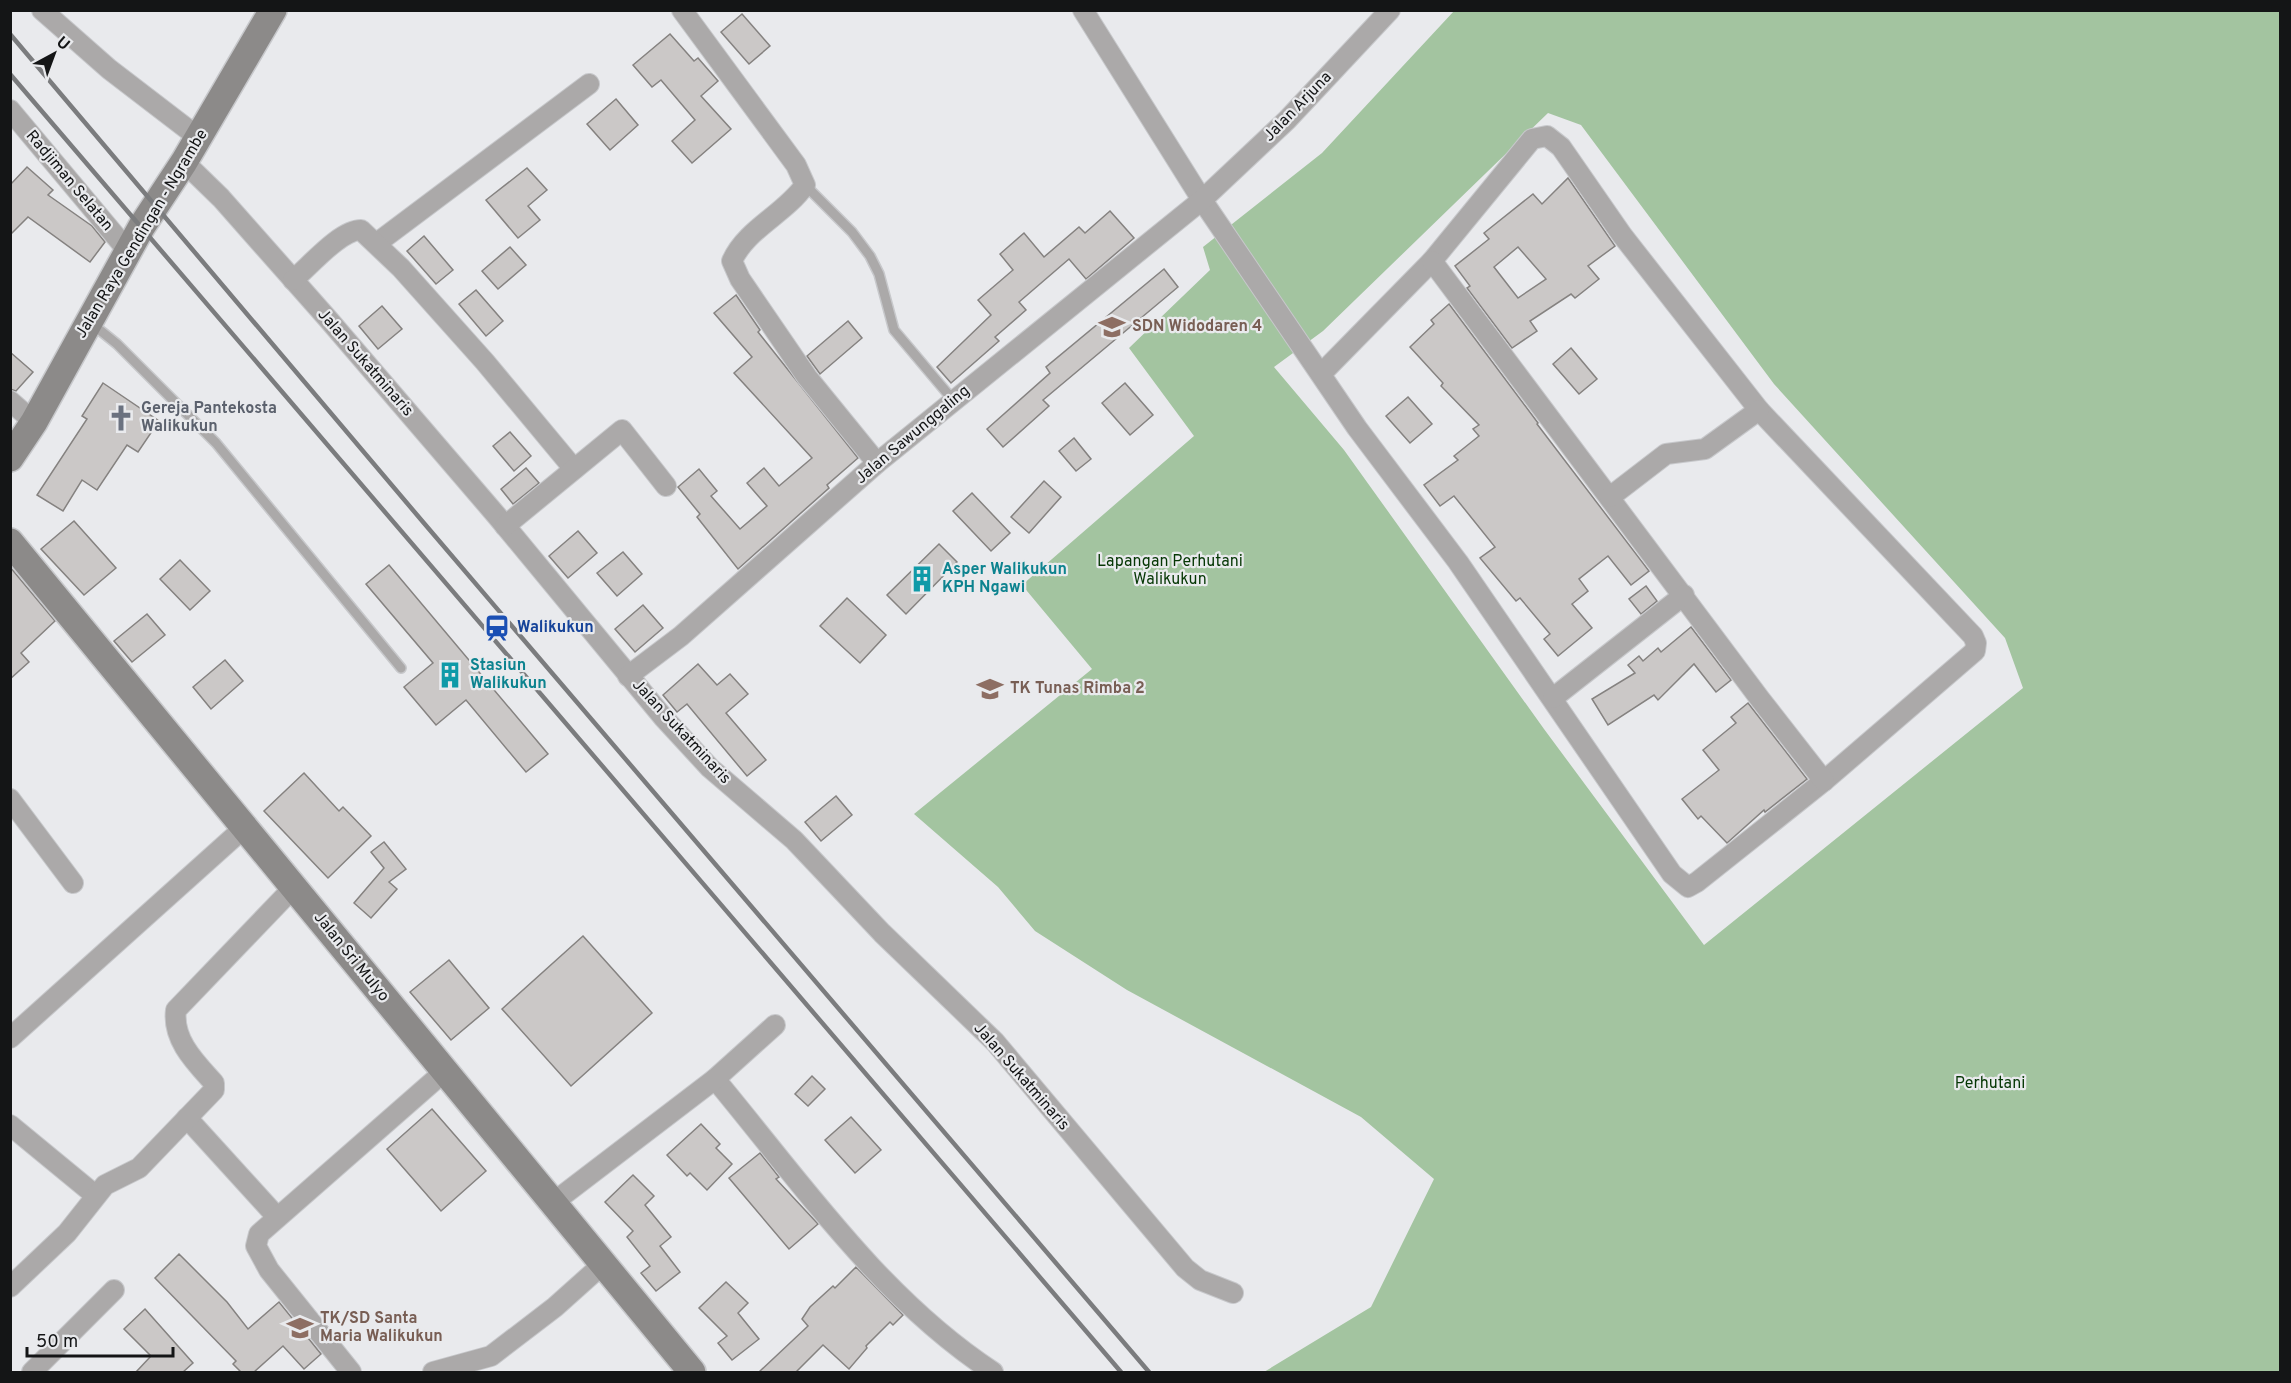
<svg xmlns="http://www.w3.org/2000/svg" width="2291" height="1383" viewBox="0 0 2291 1383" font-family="Overpass,sans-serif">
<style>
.green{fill:#a3c4a0;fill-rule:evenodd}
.building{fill:#cbc8c7;stroke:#858280;stroke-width:1.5;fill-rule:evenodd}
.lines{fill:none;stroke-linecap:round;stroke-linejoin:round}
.service-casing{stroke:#c7c8cb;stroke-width:12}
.minor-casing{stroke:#c7c8cb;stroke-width:22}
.secondary-casing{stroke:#c7c8cb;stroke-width:30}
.service{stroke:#aba9a9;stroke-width:9}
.minor{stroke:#aba9a9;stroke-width:20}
.secondary{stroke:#8c8a89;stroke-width:27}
.rail{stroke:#7b7c7e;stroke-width:4.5}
.labels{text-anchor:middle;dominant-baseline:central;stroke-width:4.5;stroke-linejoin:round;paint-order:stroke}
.street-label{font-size:16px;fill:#141516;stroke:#e9eaed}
.education-label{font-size:16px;font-weight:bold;fill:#785e54;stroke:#e9eaed;text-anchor:start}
.worship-label{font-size:16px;font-weight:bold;fill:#5b616d;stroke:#e9eaed;text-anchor:start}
.park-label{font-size:16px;fill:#053704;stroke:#e9eaed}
.culture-label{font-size:16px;font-weight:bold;fill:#0d838f;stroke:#e9eaed;text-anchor:start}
.transit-label{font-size:16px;font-weight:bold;fill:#164399;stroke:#e9eaed;text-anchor:start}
</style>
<rect width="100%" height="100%" fill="#e9eaed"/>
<path class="green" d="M1454 11H2280V1372H1264L1371 1307 1434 1179 1361 1117 1127 990 1035 931 998 887 914 814 1092 669 1022 585 1194 436 1129 348 1210 270 1203 247 1322 153ZM1548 113 1581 125 1774 384 2005 638 2023 688 1704 945 1544 729 1344 450 1274 367 1323 331Z"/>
<g class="building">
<path d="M742 14 770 46 749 64 721 32Z"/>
<path d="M670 34 694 61 698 58 718 81 701 96 731 129 692 163 672 141 695 120 661 80 652 87 633 65Z"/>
<path d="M616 99 638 125 610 150 587 124Z"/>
<path d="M27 167 53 190 48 195 92 226 105 242 90 262 28 217 10 235V185Z"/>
<path d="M527 168 547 190 528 206 540 220 518 238 486 200Z"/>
<path d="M1568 178 1615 246 1588 266 1599 279 1575 298 1571 294 1530 321 1537 331 1512 348 1467 288 1470 286 1455 266 1489 239 1484 233 1533 194 1542 204ZM1518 247 1546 279 1518 298 1494 267Z"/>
<path d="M1110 211 1134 238 1086 279 1069 259 1019 302 1026 310 995 337 999 341 951 383 937 367 991 315 978 300 1013 270 1000 254 1024 233 1044 257 1079 227 1085 233Z"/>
<path d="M424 236 453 270 436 284 407 251Z"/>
<path d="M510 247 526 265 498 289 482 271Z"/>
<path d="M1164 269 1178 287 1043 400 1049 406 1003 447 987 429 1050 373 1046 367Z"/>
<path d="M476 290 503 321 486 336 459 304Z"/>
<path d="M736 295 760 330 758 332 858 458 827 485 829 488 738 569 697 517 700 514 678 487 699 469 717 491 711 496 740 529 767 506 747 483 764 468 779 486 812 458 734 373 752 357 714 313Z"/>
<path d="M1449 304 1538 423 1537 424 1649 571 1631 585 1608 556 1579 579 1588 591 1572 604 1592 628 1558 656 1544 639 1550 634 1520 598 1516 601 1480 558 1495 547 1454 496 1440 506 1424 485 1458 460 1454 456 1479 436 1473 429 1479 425 1441 386 1443 383 1410 347 1434 324 1431 320Z"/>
<path d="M382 306 402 329 378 349 359 326Z"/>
<path d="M848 321 862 338 820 374 807 356Z"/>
<path d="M1571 348 1597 379 1579 394 1553 364Z"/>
<path d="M10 352 33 372 16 391 10 389Z"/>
<path d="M103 383 159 421 138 452 127 445 97 490 82 480 63 511 37 495 87 419 82 416Z"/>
<path d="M1125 383 1153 415 1130 435 1102 403Z"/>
<path d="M1408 397 1432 424 1410 443 1386 416Z"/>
<path d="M510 432 531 456 514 471 493 446Z"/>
<path d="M1074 438 1091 459 1076 471 1059 451Z"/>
<path d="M526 468 539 483 513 504 501 489Z"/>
<path d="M1044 481 1061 497 1029 533 1011 517Z"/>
<path d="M972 493 1010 533 991 551 953 511Z"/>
<path d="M74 521 116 568 84 595 41 549Z"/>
<path d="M578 531 597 553 568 578 549 556Z"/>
<path d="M939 544 957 562 906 614 887 595Z"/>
<path d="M623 552 642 574 617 596 597 573Z"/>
<path d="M180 560 210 591 190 610 160 579Z"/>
<path d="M389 565 548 754 526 772 466 700 436 725 404 687 433 663 366 584Z"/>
<path d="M10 567 55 621 21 653 29 662 10 679Z"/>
<path d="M1646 586 1657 601 1641 614 1629 599Z"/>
<path d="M847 598 886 635 860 663 820 626Z"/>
<path d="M643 605 663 628 635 652 615 629Z"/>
<path d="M147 614 165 635 132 662 114 641Z"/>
<path d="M1691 627 1731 680 1716 692 1694 664 1658 700 1654 695 1608 725 1592 699 1635 673 1628 665 1639 656 1643 661 1658 648 1661 652Z"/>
<path d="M225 660 243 681 211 709 193 687Z"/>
<path d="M698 664 717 685 730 674 748 694 726 713 766 760 747 776 687 704 677 712 663 695Z"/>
<path d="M1748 703 1807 779 1765 812 1764 810 1727 843 1701 816 1698 819 1682 799 1719 770 1703 750 1736 723 1731 717Z"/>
<path d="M304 773 339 811 343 807 371 836 328 878 264 811Z"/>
<path d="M836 796 852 815 821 841 805 822Z"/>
<path d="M384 842 406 869 389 882 397 889 371 918 354 903 384 868 371 852Z"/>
<path d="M583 936 652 1013 571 1086 502 1009Z"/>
<path d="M449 960 489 1008 451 1040 410 992Z"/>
<path d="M812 1076 825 1089 808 1106 795 1094Z"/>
<path d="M432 1109 486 1171 441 1211 387 1149Z"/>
<path d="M851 1117 881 1150 855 1173 825 1140Z"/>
<path d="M701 1124 720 1144 716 1148 732 1164 707 1190 690 1173 687 1176 667 1155Z"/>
<path d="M760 1153 779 1177 776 1179 818 1224 789 1249 729 1178Z"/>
<path d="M633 1175 654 1196 645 1205 671 1237 660 1246 680 1272 656 1291 641 1273 650 1266 627 1237 633 1231 605 1202Z"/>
<path d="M179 1254 227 1302 248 1329 279 1302 321 1354 304 1369 283 1346 254 1372H241L233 1364 236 1361 155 1278Z"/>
<path d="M856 1267 903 1315 893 1325 890 1322 866 1346 867 1348 849 1369 823 1345 796 1372H759L808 1326 802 1319 810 1307 833 1286 835 1288Z"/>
<path d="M726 1282 748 1303 738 1313 759 1339 732 1360 718 1343 727 1336 699 1308Z"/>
<path d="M145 1309 193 1363 183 1372H136L151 1356 124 1329Z"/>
</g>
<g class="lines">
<g class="service-casing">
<g id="service">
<path d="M805 185 852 232 870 256 879 274 894 330 953 400"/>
<path d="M91 323 117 344 216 443 401 668"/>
</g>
</g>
<g class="minor-casing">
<g id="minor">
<path d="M42 10 109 69 199 138"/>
<path d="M682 10 796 165 805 185C785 214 746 229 732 261L740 279 807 377 877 463"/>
<path d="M1083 10 1202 200 1357 428 1458 562 1672 874 1688 887 1697 882 1824 781 1975 651 1976 643 1973 636 1759 410 1622 235 1561 147 1547 136 1532 139 1432 261 1321 374"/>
<path d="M10 110 128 251"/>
<path d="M184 162 221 198 328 319 497 516 663 717 710 768 794 840 882 933 995 1042 1185 1268 1200 1280 1233 1293"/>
<path d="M377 243 589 84"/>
<path d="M1432 261 1760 699 1824 781"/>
<path d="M293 280C310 266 340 230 361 230L401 268 485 362 574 469"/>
<path d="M10 401 34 422"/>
<path d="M1610 497 1666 454 1705 449 1759 410"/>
<path d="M505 526 622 430 666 486"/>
<path d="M628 676 681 636 877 463 1202 200 1287 120 1390 10"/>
<path d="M1553 698 1684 595"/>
<path d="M10 799 73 883"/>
<path d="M10 1038 245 827"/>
<path d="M715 1079C800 1181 880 1298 993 1372"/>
<path d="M187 1118 277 1217"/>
<path d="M10 1125 95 1195"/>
<path d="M554 1202 715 1079 775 1025"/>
<path d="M10 1287 67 1233 105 1185 139 1168 214 1090V1083C196 1063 172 1040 176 1010L294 887"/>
<path d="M32 1372 114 1290"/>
<path d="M351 1372 269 1270 256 1246 259 1234 445 1071"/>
<path d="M433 1372 491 1356 555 1307 603 1264"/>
</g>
</g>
<g class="secondary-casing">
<g id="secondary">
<path d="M10 458 34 422 142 226 184 162 273 10"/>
<path d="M10 542 692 1372"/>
</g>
</g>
<use href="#service" class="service"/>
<use href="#minor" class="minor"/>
<use href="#secondary" class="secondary"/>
<g class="rail">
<path d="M10 34 423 522 1149 1372"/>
<path d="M10 74 1121 1372"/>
</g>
</g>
<defs>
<g id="school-bare" transform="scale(2.07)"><path d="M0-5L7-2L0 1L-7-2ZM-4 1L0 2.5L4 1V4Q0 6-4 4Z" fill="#8d6e63" stroke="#e9eaed" stroke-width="2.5" paint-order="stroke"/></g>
<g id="church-bare" transform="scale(2.07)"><path d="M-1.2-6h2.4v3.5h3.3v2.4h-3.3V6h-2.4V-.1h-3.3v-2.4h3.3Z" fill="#6b7280" stroke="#e9eaed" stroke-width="2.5" paint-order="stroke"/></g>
<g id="building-bare" transform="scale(2.07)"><path d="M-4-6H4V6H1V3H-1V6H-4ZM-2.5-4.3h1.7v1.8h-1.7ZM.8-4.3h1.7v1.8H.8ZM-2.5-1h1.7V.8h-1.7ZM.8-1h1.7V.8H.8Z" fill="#0f9aa8" stroke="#e9eaed" stroke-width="2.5" paint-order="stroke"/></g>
<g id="station-bare" transform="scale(2.07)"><path d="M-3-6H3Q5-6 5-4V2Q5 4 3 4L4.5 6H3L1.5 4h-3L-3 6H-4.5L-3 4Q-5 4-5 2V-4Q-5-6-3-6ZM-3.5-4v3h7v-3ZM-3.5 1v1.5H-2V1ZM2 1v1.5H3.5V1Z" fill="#1a4fb4" stroke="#e9eaed" stroke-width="2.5" paint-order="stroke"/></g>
</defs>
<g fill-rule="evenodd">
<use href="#school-bare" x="1112" y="327"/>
<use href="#church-bare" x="121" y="418"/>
<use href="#building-bare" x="922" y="579"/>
<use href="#station-bare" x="497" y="628"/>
<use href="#building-bare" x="450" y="675"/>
<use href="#school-bare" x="990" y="689"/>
<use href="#school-bare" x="300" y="1328"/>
</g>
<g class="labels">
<g class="street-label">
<text transform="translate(1298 107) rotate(-46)">Jalan Arjuna</text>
<text transform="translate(69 181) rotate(50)">Radjiman Selatan</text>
<text transform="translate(142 234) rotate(-59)">Jalan Raya Gendingan - Ngrambe</text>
<text transform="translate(365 363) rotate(49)">Jalan Sukatminaris</text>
<text transform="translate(913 435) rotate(-40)">Jalan Sawunggaling</text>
<text transform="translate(681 732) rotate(47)">Jalan Sukatminaris</text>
<text transform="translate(351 957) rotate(51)">Jalan Sri Mulyo</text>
<text transform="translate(1021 1077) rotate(49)">Jalan Sukatminaris</text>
</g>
<g class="education-label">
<text x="1132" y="327">SDN Widodaren 4</text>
<text x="1010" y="689">TK Tunas Rimba 2</text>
<text x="320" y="1319">TK/SD Santa<tspan x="320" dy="18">Maria Walikukun</tspan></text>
</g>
<g class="worship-label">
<text x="141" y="409">Gereja Pantekosta<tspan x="141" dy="18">Walikukun</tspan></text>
</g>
<g class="park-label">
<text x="1170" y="562">Lapangan Perhutani<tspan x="1170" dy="18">Walikukun</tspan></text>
<text x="1990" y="1084">Perhutani</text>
</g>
<g class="culture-label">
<text x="942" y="570">Asper Walikukun<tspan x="942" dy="18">KPH Ngawi</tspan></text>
<text x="470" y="666">Stasiun<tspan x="470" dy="18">Walikukun</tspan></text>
</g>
<g class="transit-label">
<text x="517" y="628">Walikukun</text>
</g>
</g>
<rect width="2291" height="1383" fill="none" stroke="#141516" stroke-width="24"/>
<g transform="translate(54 54) rotate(41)" stroke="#e9eaed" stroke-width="4.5" paint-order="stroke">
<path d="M0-4.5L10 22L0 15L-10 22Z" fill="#141516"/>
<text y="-9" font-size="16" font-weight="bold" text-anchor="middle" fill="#141516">U</text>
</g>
<path d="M27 1347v9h146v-9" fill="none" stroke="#141516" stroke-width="3"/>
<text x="36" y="1347" font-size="18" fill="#141516" stroke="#e9eaed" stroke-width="4.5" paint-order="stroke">50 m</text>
</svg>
